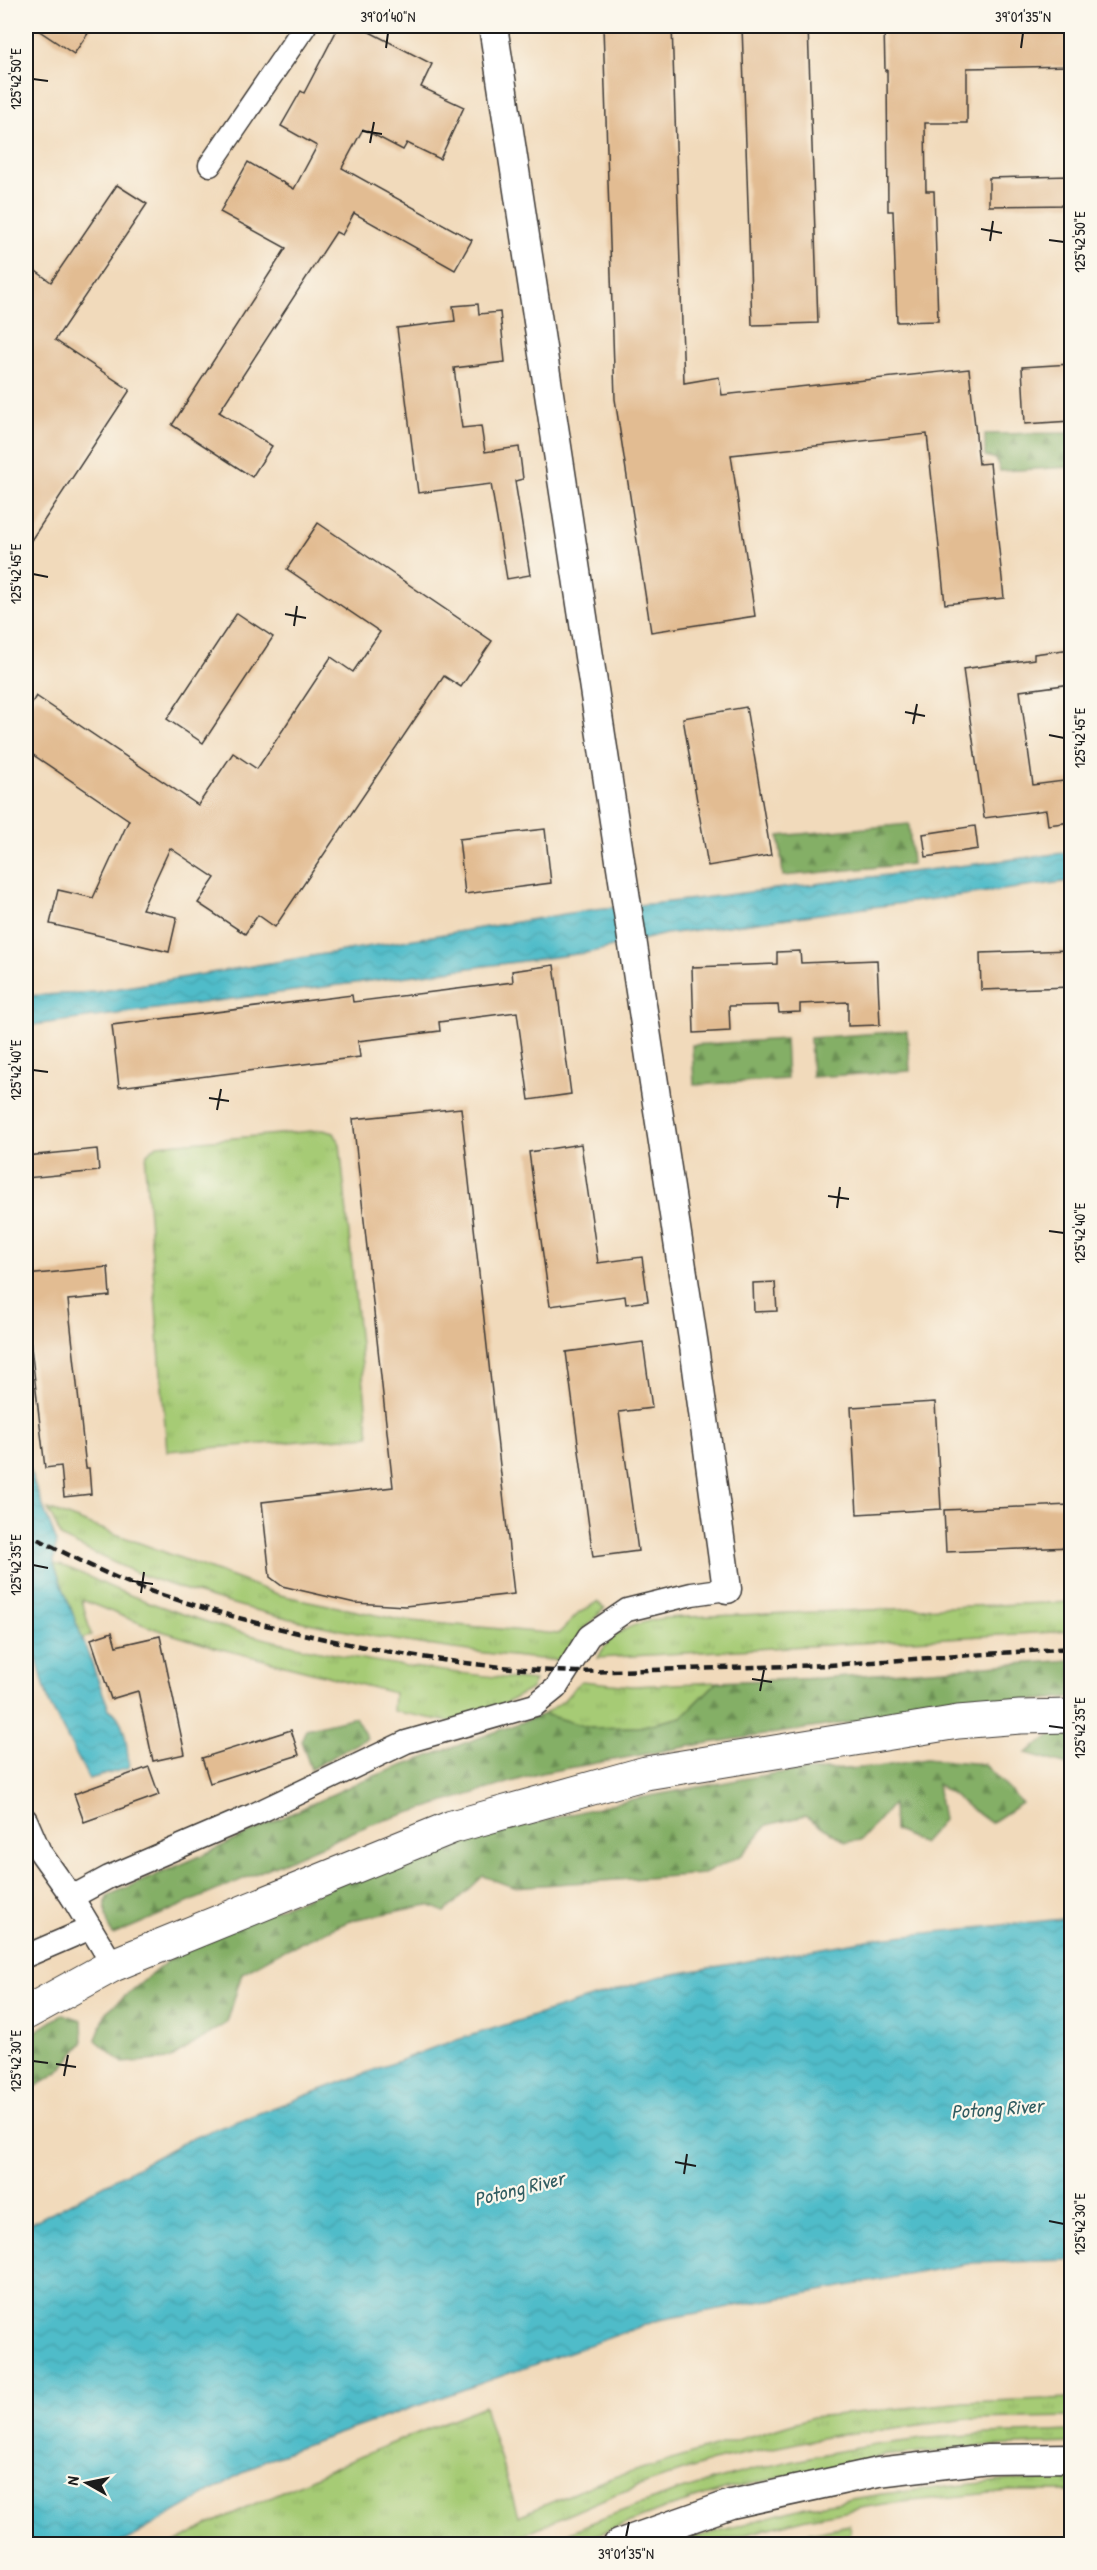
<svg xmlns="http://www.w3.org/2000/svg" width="1097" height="2570" viewBox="0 0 1097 2570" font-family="'Patrick Hand',sans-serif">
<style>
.grass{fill:url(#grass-tufts);stroke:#617448;stroke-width:1.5}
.forest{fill:url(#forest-firs);stroke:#506641;stroke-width:1.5}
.water{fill:url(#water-waves);stroke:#366c72;stroke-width:1.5}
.building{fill:#e2bc92}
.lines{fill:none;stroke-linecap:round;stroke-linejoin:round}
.minor-casing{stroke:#3c3834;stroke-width:25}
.tertiary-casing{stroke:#3c3834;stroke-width:31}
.secondary-casing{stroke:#3c3834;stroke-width:35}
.minor{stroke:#fff;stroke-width:22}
.tertiary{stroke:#fff;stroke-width:28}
.secondary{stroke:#fff;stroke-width:33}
.rail{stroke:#1c1c1c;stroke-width:4.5;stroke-dasharray:9 4.5;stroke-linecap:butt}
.ticks{fill:none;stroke:#1c1c1c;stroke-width:2}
.labels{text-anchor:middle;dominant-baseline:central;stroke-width:4.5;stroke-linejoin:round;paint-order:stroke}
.water-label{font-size:20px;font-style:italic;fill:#305c61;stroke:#fbf7ec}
.neatline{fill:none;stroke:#1c1c1c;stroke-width:2}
.ticks-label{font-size:15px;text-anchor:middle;fill:#1c1c1c}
</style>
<defs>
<pattern id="grass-tufts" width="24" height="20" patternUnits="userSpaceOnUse" patternTransform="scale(1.5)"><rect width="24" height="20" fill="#a6cb75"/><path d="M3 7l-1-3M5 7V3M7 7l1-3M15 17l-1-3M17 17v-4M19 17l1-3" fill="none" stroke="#8eae65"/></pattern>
<pattern id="forest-firs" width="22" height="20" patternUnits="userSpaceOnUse" patternTransform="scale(1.5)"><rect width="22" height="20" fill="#84af66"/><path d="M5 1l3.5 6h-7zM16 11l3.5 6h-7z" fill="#6b8e53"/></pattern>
<pattern id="water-waves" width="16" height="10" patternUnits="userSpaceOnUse" patternTransform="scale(1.5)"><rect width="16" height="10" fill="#4fbcc9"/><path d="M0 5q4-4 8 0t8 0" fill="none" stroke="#44a1ac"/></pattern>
</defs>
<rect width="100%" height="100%" fill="#fbf7ec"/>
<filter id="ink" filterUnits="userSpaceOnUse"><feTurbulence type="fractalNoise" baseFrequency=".0167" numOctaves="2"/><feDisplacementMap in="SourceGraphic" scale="12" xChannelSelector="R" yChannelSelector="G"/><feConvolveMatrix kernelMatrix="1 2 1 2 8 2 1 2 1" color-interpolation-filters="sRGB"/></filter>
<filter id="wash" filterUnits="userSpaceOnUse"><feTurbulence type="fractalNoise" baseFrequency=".008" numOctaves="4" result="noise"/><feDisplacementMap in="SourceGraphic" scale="24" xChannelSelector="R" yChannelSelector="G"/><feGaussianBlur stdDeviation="1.35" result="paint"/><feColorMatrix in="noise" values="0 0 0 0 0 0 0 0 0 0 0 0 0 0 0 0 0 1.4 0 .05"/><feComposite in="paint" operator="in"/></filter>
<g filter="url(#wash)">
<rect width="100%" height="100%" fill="#f1dabb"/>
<g class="grass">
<path d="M323 1130 334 1133 340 1144 369 1436 167 1451 145 1165 147 1154 157 1145Z"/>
<path d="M48 1509 280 1595 400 1620 558 1634 579 1613 597 1602 605 1608 585 1628 562 1661C423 1649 284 1625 153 1579 122 1568 92 1552 62 1538Z"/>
<path d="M54 1564C70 1566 100 1583 117 1590 154 1605 191 1617 229 1629 329 1658 431 1671 535 1681L531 1689 504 1704 449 1722 393 1711 394 1693 210 1646 152 1628 82 1600 91 1635 82 1639Z"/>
<path d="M1071 1602V1631L598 1658C611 1630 635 1623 663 1618Z"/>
<path d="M581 1681 632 1686 717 1682 682 1717 639 1727 590 1728 544 1714 563 1701Z"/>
<path d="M1071 2398V2417L968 2419 830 2436 712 2461 613 2495 501 2544H173L210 2524 361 2456 484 2406 518 2516 605 2480 813 2417 965 2402Z"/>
<path d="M1071 2431V2443L984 2446 882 2456 727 2489 672 2506 572 2544H543C664 2488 798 2452 931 2438 977 2433 1025 2433 1071 2431Z"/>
<path d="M1010 2480H1071V2491H1010L883 2504 807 2518 711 2544H672L805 2507 882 2494Z"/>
<path d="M849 2525 850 2534 821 2544H757Z"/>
</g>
<g class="forest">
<path d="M1071 433V467L1000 471 996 459 985 456V434Z"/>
<path d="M909 824 912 864 783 876 779 836Z"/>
<path d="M907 1031 910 1071 812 1077 810 1038Z"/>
<path d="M785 1039 787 1079 694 1085 692 1045Z"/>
<path d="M1071 1660V1697L934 1710 702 1744 541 1773 369 1825 113 1935C106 1922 104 1911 107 1896L196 1858 361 1781 544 1714 590 1728 639 1727 682 1717 717 1682 820 1678Z"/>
<path d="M355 1717 367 1738 311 1769 301 1741 306 1729Z"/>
<path d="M1052 1735 1071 1736V1766L1026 1753Z"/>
<path d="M926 1759 984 1764 1022 1803 991 1823 937 1784 943 1820 922 1843 894 1830 893 1804 861 1840 846 1842 805 1816 767 1825 742 1855 704 1874 513 1887 483 1876 445 1912 428 1905 352 1920 280 1952 242 1973 227 2023 170 2059 123 2063 96 2040 106 2012 187 1945 417 1853 623 1801 776 1773 878 1767Z"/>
<path d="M63 2014 82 2020 83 2043 58 2072 26 2093V2038Z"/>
</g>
<g class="water">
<path d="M1071 852V881L666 934 592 952 26 1026V996L96 992 595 909 670 902Z"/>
<path d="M26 1462 56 1540 54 1564 109 1709C127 1719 127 1749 129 1768L89 1779 49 1703 26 1621Z"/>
<path d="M1071 1918V2260L973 2263 659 2320 265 2460 120 2544H26V2226L190 2139 438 2046 658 1977 879 1938Z"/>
</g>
<g id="blocks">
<g class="building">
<path d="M32 26H93L74 54Z"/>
<path d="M339 26H358L432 64 421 87 464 107 440 159 407 143 403 150 363 129 342 168 472 240 455 270 354 213 342 235 336 232 219 412 272 446 252 477 172 425 286 248 220 212 248 162 294 189 317 146 281 126 301 91 304 93Z"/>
<path d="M603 26H672L684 383 719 377 722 395 969 369 979 464 990 463 1004 598 945 604 927 434 731 455 755 616 651 632 615 399Z"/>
<path d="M742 26H808L818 323 752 325Z"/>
<path d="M884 26H1071V66L967 68V123H925L926 191H934L938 321 897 322 893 211H888L887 70 885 71Z"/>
<path d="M1071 176V205L989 206V178Z"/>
<path d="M117 185 147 204 55 340 130 390 26 548V264L51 282Z"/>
<path d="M478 304 479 314 500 312 505 362 454 368 462 428 481 426 485 452 519 447 523 479 515 481 530 575 507 579 491 484 418 493 397 328 455 321 453 306Z"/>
<path d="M1071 364V421L1025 424 1022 367Z"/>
<path d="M318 523 492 641 461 687 444 676 275 927 258 915 245 934 198 903 215 878 170 848 142 909 177 917 169 952 50 924 58 890 93 898 129 820 26 750V712L36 696 198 805 233 753 257 769 331 657 353 672 380 632 287 569Z"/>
<path d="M237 613 273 637 203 743 167 719Z"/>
<path d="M1071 649V684L1020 691 1033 785 1071 780V822L1048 825 1046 810 984 818 963 669 1034 659V654Z"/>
<path d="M746 707 771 855 708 866 683 718Z"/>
<path d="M975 826 978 849 926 857 923 834Z"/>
<path d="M545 829 551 883 465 894 459 839Z"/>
<path d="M1071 950V987L981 990 980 953Z"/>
<path d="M800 951 801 963 877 960 880 1025 848 1026V1002L800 1004V1012L779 1013 778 1005 729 1006 730 1031 694 1033 692 967 777 964V952Z"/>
<path d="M554 965 571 1094 529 1100 517 1012 439 1022 440 1031 358 1041 360 1057 119 1087 112 1025 352 995 353 1002 513 982 512 971Z"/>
<path d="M461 1108 514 1594 405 1606 355 1603 282 1586 270 1577 262 1502 393 1487 353 1119Z"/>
<path d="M581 1144 598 1263 642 1257 648 1301 626 1304 625 1296 550 1306 529 1152Z"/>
<path d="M97 1149 99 1171 26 1178V1156Z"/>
<path d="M108 1267 110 1296 68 1300 86 1468H89L91 1494 64 1497 61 1466 45 1468 26 1304V1275Z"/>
<path d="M775 1282 777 1311 754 1312 753 1283Z"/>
<path d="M643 1342 652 1408 619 1412 638 1551 593 1557 566 1352Z"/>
<path d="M935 1402 941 1509 857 1514 851 1407Z"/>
<path d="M1071 1505V1547L946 1552 944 1510Z"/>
<path d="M112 1632 116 1646 160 1636 185 1754 153 1761 138 1691 111 1699 91 1639Z"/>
<path d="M291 1730 299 1755 210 1783 202 1758Z"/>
<path d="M149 1767 159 1795 84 1822 74 1794Z"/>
</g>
</g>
</g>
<g filter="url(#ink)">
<use href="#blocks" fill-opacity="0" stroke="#3c3834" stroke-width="1.5"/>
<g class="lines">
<g class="minor-casing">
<g id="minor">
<path d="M210 165 305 26"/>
<path d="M26 1820 40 1852 72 1897 113 1965"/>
<path d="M72 1897 109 1877 253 1815 406 1742 535 1705 556 1688 589 1636 627 1610 692 1594 727 1589"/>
<path d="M26 1956 91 1928"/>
</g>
</g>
<g class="tertiary-casing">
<g id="tertiary">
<path d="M493 26 694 1346 727 1589"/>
<path d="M618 2544 731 2504 878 2472 988 2459 1072 2458"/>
</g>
</g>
<g class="secondary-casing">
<path id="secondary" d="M26 2013 113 1965 452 1827 646 1773 958 1722 1020 1717 1072 1716"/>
</g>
<use href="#minor" class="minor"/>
<use href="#tertiary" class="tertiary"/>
<use href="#secondary" class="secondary"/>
<path class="rail" d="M26 1533C67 1554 109 1577 153 1592 285 1636 438 1667 576 1672L829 1665 1072 1648"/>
</g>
</g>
<path class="ticks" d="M386 48 388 33M1021 48 1023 33M33 79 48 81M362 131 382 134M370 143 374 122M981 229 1002 233M1049 240 1064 242M990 241 993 221M33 574 48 577M285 614 306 618M294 626 297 606M905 712 925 716M913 724 917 704M1049 735 1064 738M33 1070 48 1072M209 1098 229 1101M217 1110 221 1089M828 1196 849 1199M837 1208 840 1187M1049 1231 1064 1233M33 1565 48 1568M132 1581 153 1584M141 1593 144 1572M752 1679 772 1682M760 1691 764 1670M1049 1726 1064 1728M33 2061 48 2063M56 2064 76 2067M64 2076 68 2055M675 2162 696 2166M684 2174 687 2154M1049 2221 1064 2224M626 2537 629 2522"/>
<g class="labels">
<g class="water-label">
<text transform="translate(997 2108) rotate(-4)">Potong River</text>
<text transform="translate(519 2188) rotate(-14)">Potong River</text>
</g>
</g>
<rect width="1097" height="2570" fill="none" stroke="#fbf7ec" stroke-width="66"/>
<g transform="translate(87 2483) rotate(279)" stroke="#fbf7ec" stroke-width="4.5" paint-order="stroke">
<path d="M0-4.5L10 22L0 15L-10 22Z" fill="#1c1c1c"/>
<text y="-9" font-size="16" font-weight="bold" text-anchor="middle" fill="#1c1c1c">N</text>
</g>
<rect x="33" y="33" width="1031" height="2504" class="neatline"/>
<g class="ticks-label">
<text x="388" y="22">39°01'40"N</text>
<text x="1023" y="22">39°01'35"N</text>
<text transform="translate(16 79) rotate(-90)" y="5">125°42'50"E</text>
<text transform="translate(1080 242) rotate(-90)" y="5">125°42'50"E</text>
<text transform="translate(16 574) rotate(-90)" y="5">125°42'45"E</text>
<text transform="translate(1080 738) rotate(-90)" y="5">125°42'45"E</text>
<text transform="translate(16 1070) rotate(-90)" y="5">125°42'40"E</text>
<text transform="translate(1080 1233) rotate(-90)" y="5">125°42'40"E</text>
<text transform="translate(16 1565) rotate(-90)" y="5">125°42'35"E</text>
<text transform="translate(1080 1728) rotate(-90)" y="5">125°42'35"E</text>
<text transform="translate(16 2061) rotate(-90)" y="5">125°42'30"E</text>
<text transform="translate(1080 2224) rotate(-90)" y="5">125°42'30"E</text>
<text x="626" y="2559">39°01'35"N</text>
</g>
</svg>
